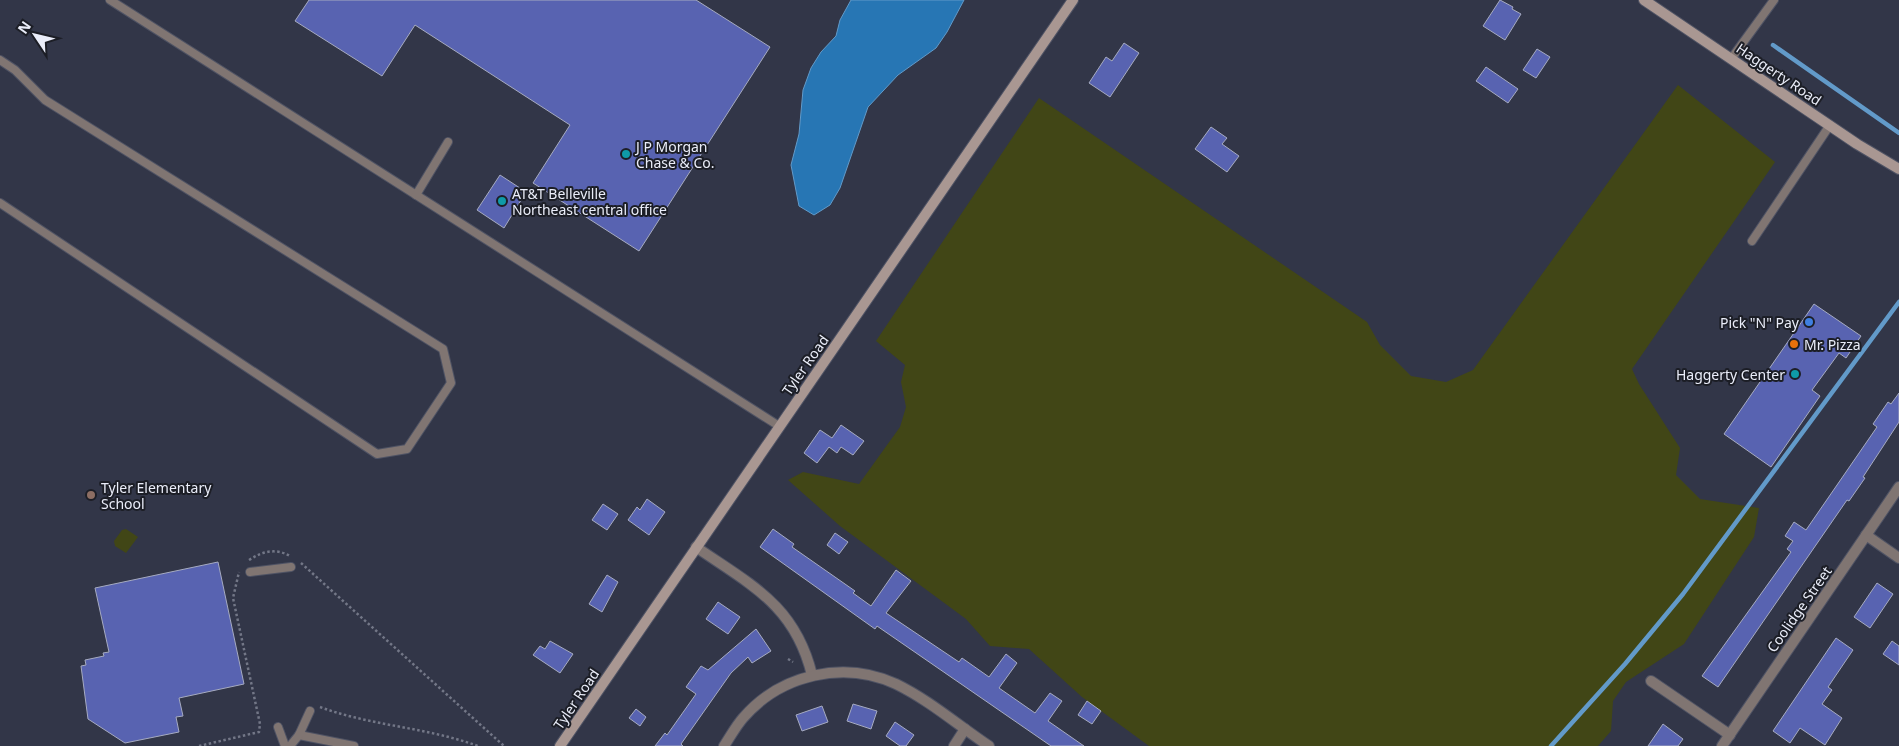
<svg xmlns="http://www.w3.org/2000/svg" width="1899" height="746" viewBox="0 0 1899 746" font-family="'Noto Sans',sans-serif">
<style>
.green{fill:#414616}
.water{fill:#2776b4;stroke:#629ac9}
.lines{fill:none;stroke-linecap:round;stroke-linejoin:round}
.stream{stroke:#629ac9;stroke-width:4.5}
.building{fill:#5863b1;stroke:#a6abc1}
.lane-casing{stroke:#4f5364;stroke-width:10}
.street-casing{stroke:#4f5364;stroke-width:12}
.secondary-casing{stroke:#4f5364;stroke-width:12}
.path{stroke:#737787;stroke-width:2.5;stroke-dasharray:2.5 2.5;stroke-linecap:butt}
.lane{stroke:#807572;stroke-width:8}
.street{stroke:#807572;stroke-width:10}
.secondary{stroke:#a99792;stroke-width:10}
.culture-dot{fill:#0f9aa8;stroke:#1c1e26;stroke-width:2}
.shop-dot{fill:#3f7fe0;stroke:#1c1e26;stroke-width:2}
.food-dot{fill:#e8710a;stroke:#1c1e26;stroke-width:2}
.education-dot{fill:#8d6e63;stroke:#1c1e26;stroke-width:2}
.labels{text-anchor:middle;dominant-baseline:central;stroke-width:4;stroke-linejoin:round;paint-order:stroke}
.street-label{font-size:14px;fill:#eaedf9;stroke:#1c1e26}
.poi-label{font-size:14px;fill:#eaedf9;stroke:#1c1e26;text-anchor:start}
</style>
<rect width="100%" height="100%" fill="#323648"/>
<g class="green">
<path d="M1678 85 1775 162 1632 369 1639 384 1680 448 1676 475 1700 499 1759 508 1754 537 1684 644 1626 682 1613 701 1611 731 1598 746H1149L1082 697 1029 649 990 646 966 619 840 526 788 480 803 472 859 484 900 427 906 407 901 382 905 365 876 341 1039 98 1367 322 1380 345 1411 376 1446 382 1473 370Z"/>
<path d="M126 529 138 537 126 553 115 546 114 541 122 530Z"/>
</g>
<path class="water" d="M851 0H964L947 32 936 48 898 75 868 107 840 188 830 205 814 215 799 206 791 165 799 134 803 90 811 68 821 52 836 36 840 20Z"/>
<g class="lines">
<g class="stream">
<path d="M1773 45 1899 133"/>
<path d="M1551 746 1625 664 1683 594 1899 302"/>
</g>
</g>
<g class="building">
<path d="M309 0H696L770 47 639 251 533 183 570 125 415 25 382 76 295 21Z"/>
<path d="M1500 0 1513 7 1512 9 1521 14 1505 40 1483 26Z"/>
<path d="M1124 43 1139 53 1110 97 1089 83 1106 57 1112 61Z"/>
<path d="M1537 49 1550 57 1536 78 1523 70Z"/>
<path d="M1486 67 1518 89 1508 103 1476 81Z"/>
<path d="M1211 127 1227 138 1222 144 1239 156 1227 172 1195 149Z"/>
<path d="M500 175 526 192 504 228 477 210Z"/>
<path d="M1814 304 1861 336 1846 358 1839 353 1812 390 1820 396 1771 467 1724 434Z"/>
<path d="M1899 393V422L1863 477 1865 478 1849 501 1847 500 1718 687 1702 676 1791 552 1787 549 1793 541 1785 536 1794 522 1806 530 1877 427 1873 424 1888 402 1891 404Z"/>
<path d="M841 425 864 441 853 455 841 447 837 453 829 447 817 463 804 453 820 430 832 438Z"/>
<path d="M647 499 665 512 649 535 628 520 637 507 640 510Z"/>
<path d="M603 504 618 514 607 530 592 520Z"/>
<path d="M773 529 794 544 792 547 855 591 853 593 871 606 896 570 911 581 886 613 959 662 962 658 989 677 1006 654 1017 663 999 688 1035 713 1050 693 1062 701 1048 721 1084 746H1051L877 626 875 629 760 547Z"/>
<path d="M835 533 848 542 839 554 827 545Z"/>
<path d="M218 562 244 684 179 698 183 716 176 717 179 732 125 743 88 719 81 666 86 665 85 660 104 656 103 653 109 652 95 588Z"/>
<path d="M607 575 618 582 602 612 589 604Z"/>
<path d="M1877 583 1893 594 1870 628 1854 617Z"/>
<path d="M718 602 740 617 728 634 706 619Z"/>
<path d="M756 629 771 651 752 663 748 657 731 673 681 744 683 746H655L665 733 667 735 696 694 686 687 701 666 708 670Z"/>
<path d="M1836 638 1853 650 1828 687 1832 690 1822 704 1842 718 1825 745 1800 728 1790 743 1773 731Z"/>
<path d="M550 641 573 654 560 673 533 655 540 646 545 649Z"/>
<path d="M1892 641 1899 646V665L1883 654Z"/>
<path d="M1087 701 1101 711 1092 724 1078 715Z"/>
<path d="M853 704 877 711 871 729 847 721Z"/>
<path d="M822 706 828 722 802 731 796 715Z"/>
<path d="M636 709 646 717 640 726 629 718Z"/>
<path d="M895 722 914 735 906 746H900L886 736Z"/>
<path d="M1663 724 1683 739 1678 746H1648Z"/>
</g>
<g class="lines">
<g class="lane-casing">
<g id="lane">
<path d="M110 0 779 426"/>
<path d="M1731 59 1774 0"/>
<path d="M0 60 15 70 45 100 443 349 451 383 407 449 377 454 0 203"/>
<path d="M416 195 448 142"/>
<path d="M1752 241 1830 125"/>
<path d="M250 572 291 567"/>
<path d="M278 727 285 746"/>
<path d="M299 735 354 746"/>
<path d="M290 746 299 735 310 711"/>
</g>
</g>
<g class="street-casing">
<g id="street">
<path d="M1866 535 1899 558"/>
<path d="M696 547C751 585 795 605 812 675"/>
<path d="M1651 681 1730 735"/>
<path d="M724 746C730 737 736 726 743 718 781 674 844 660 896 684 929 700 959 726 989 746"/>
<path d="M954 746 965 729"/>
<path d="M1722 746 1899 487"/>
</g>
</g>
<g class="secondary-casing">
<g id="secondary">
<path d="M1644 0 1857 144 1899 169"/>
<path d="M560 746 1073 0"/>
</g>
</g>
<g class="path">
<path d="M249 560C263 551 276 548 290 556"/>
<path d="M301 563 504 746"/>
<path d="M788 659 793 662"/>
<path d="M320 707C371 726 426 727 478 746"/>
<path d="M199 746 259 732 260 724 233 598 239 572"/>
</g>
<use href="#lane" class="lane"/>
<use href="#street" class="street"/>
<use href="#secondary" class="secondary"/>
</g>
<g class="culture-dot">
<circle cx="626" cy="154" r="5"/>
<circle cx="502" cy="201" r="5"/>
<circle cx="1795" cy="374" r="5"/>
</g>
<circle class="shop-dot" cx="1809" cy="322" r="5"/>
<circle class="food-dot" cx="1794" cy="344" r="5"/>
<circle class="education-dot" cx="91" cy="495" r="5"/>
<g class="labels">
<g class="street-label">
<text transform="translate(1779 74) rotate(34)">Haggerty Road</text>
<text transform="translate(805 365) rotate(-55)">Tyler Road</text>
<text transform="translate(1799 609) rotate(-55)">Coolidge Street</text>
<text transform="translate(576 699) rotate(-56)">Tyler Road</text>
</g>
<g class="poi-label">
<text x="636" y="146">J P Morgan<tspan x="636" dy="16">Chase &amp; Co.</tspan></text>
<text x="512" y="193">AT&amp;T Belleville<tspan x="512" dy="16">Northeast central office</tspan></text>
<text x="1799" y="322" text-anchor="end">Pick "N" Pay</text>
<text x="1804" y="344">Mr. Pizza</text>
<text x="1785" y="374" text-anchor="end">Haggerty Center</text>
<text x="101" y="487">Tyler Elementary<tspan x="101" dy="16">School</tspan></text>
</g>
</g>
<g transform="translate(35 35) rotate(305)" stroke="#1c1e26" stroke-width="4" paint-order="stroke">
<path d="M0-4L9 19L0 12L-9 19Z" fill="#eaedf9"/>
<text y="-8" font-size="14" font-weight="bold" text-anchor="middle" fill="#eaedf9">N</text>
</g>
</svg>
